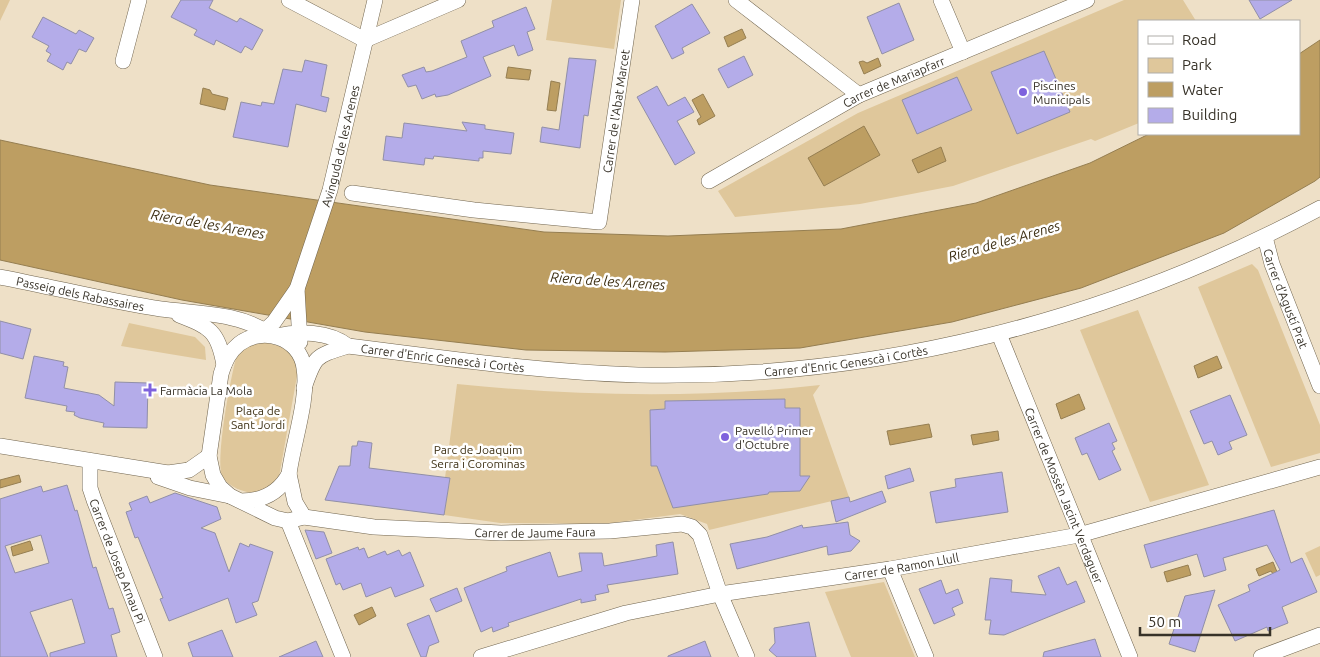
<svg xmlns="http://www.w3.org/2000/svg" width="1320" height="657" viewBox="0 0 1320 657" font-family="Ubuntu,sans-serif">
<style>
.green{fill:#dfc79b}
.water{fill:#bd9e62;stroke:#957e51}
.building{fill:#b4ace9;stroke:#918fa7;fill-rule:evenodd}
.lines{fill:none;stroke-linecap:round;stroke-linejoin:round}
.street-casing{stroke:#71654f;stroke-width:16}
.street{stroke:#fff;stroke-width:15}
.poi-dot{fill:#7e62dd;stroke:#fff;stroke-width:2}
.labels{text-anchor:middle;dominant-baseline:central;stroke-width:5;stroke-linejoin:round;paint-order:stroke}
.street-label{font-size:12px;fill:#373228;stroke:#fff}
.poi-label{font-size:12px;fill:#373228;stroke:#fff;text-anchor:start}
.park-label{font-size:12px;fill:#3e3115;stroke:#fff}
.water-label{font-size:14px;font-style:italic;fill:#3d2f13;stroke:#fff}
</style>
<rect width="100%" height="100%" fill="#eee0c7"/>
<g class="green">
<path d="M0 0H10L0 21Z"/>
<path d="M552 0H621L614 49 546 40Z"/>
<path d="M1124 0H1183L1196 21H1139V123L1095 141 1091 139 953 186 860 204 735 217 718 191 858 113Z"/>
<path d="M1252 264 1258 270 1320 425V453L1271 467 1198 287Z"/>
<path d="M1138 310 1209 485 1150 502 1080 330Z"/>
<path d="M129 323 195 337 205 347 206 360 121 346Z"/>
<path d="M262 342C284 346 298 352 297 376L279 477C270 488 263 494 247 492 238 490 226 484 222 476 215 459 231 374 237 355L248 345Z"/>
<path d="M457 384C576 396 699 399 820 385L813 395 849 497 709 530 707 524 680 514 604 524 500 523 444 515 450 479 445 478Z"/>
<path d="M1320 546V575L1316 577 1305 553Z"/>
<path d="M884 582 915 657H851L825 592Z"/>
</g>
<g class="water">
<path d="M742 29 746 38 728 47 724 37Z"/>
<path d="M1320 40V177L1315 181 1224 233 1081 288 952 322 800 348 665 352 526 350 365 332 182 300 0 260V140L210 185 544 232 668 236 841 229 976 203 1090 163 1149 134H1299V54Z"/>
<path d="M878 58 881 66 864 74 859 62 863 61 867 63Z"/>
<path d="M508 67 531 70 529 80 506 78Z"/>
<path d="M551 81 560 83 556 111 547 110Z"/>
<path d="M203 88 210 90 212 94 228 98 225 110 200 104Z"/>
<path d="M703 94 715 116 699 125 697 120 701 117 692 100Z"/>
<path d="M864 126 880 155 824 186 808 158Z"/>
<path d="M941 147 946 161 918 173 912 160Z"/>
<path d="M1217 356 1222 368 1198 378 1194 366Z"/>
<path d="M1079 394 1085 409 1061 419 1056 404Z"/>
<path d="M929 424 932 437 890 445 887 431Z"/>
<path d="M998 431 999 440 973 445 971 435Z"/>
<path d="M19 475 21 482 0 488V480Z"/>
<path d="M30 541 33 550 13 556 11 547Z"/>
<path d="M1273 562 1277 572 1273 574 1271 571 1259 576 1256 569Z"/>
<path d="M1188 565 1191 575 1167 582 1164 572Z"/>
<path d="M372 607 376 616 359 625 354 615Z"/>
</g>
<g class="building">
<path d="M181 0H213L209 8 237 22 240 18 263 30 252 50 245 46 241 53 216 40 214 45 194 35 197 30 171 17Z"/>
<path d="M1249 0H1292L1260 19Z"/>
<path d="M899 3 914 40 882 54 867 17Z"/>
<path d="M692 4 710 33 682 48 684 53 672 59 655 26Z"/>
<path d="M526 7 535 29 527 32 533 50 518 56 514 45 483 57 491 76 448 95 436 97 435 94 422 99 416 85 408 87 402 75 424 67 426 72 432 71 467 57 461 41 494 27 492 21Z"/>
<path d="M43 17 76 34 79 30 94 38 86 52 79 49 71 64 67 62 63 70 47 61 51 54 46 51 49 46 32 37Z"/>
<path d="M1044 51 1070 112 1017 134 991 72Z"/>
<path d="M744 56 753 75 728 88 718 69Z"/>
<path d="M569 58 596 60 588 116 584 115 580 148 540 142 542 127 559 130Z"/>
<path d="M305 60 327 65 321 96 329 98 326 112 296 104 288 147 233 137 241 102 261 106 262 102 274 104 283 69 302 72Z"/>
<path d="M957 77 972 110 917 134 902 100Z"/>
<path d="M657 86 668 106 685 97 694 112 677 121 695 153 675 165 637 97Z"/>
<path d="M462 122 485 125V129L514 133 511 154 483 151V158H479V161L434 156 433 159 425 158 424 165 383 160 386 136 402 138 404 123 467 131Z"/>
<path d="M0 321 31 329 23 359 0 353Z"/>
<path d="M34 356 64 362 63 366 68 367 64 388 99 395 114 406 115 382 148 383 147 428 103 427 104 423 80 418 74 415 75 412 66 411 67 406 25 398Z"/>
<path d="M1230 395 1247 435 1229 442 1232 449 1218 455 1212 441 1204 444 1190 411Z"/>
<path d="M785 399V408H800V476H810L800 491 769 492 768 494 673 508 657 466H651L650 410 665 409V401Z"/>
<path d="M1109 423 1117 441 1112 443 1115 449 1112 451 1121 470 1099 480 1087 453 1082 455 1075 438Z"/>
<path d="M358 441 372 443 369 468 450 478 444 515 325 500 339 466H350L352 446H357Z"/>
<path d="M910 468 914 481 888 489 885 476Z"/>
<path d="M1002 472 1008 512 936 523 930 492 956 487 955 479Z"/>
<path d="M67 485 75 511 77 510 93 568 96 567 109 609 113 608 120 632 111 635 117 657H50V653L85 643 72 599 30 612 48 657H0V499L41 486 43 492ZM41 535 49 563 15 573 5 546Z"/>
<path d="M882 491 886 502 836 522 831 501 849 497 850 502Z"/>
<path d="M175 493 217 507 221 519 201 528 215 533 229 572 240 543 249 547 250 544 273 552 258 601 252 603 257 615 236 623 228 598 169 621 160 599 163 598 138 537 135 538 126 512 132 510 129 503 147 496 150 503Z"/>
<path d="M1274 510 1291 563 1302 558 1317 592 1282 607 1288 623 1268 631 1267 627 1235 641 1218 605 1250 591 1248 585 1280 570 1267 545 1223 558 1226 570 1204 577 1197 554 1151 568 1144 545Z"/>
<path d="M848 522 850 535 860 541 851 551 828 555 827 546 737 569 730 544 767 537 802 525 803 528Z"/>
<path d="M305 530 324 532 332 553 316 559Z"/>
<path d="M673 542 678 574 607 585 609 592 595 595 596 600 581 603V599L508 623 509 626 493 632 492 627 481 632 464 588 507 571 506 567 550 552 558 577 582 571 579 553H602L604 566 657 556 656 545Z"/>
<path d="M358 547 359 550 364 548 368 558 385 551 387 555 399 550 402 556 410 552 424 586 395 597 391 587 366 597 361 583 343 590 340 583 336 585 326 559Z"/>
<path d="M1059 567 1067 585 1076 581 1085 602 1004 635 989 634 991 620H985L990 578 1012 580 1011 592 1046 595 1038 576Z"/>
<path d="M941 580 946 594 958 589 963 603 952 608 955 615 934 624 919 589Z"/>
<path d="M457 588 462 601 436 612 430 599Z"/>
<path d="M1215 590 1195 652 1169 644 1185 596Z"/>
<path d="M429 615 439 642 429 646 426 657H421L407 624Z"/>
<path d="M809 622 816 657H777L769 650 775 643 774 628Z"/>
<path d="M222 630 233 657H193L188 643Z"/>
<path d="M1095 639 1101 657H1043L1044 652Z"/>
<path d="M316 641 323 657H279Z"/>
<path d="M705 641 711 657H668V656Z"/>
</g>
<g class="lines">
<g class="street-casing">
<g id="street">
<path d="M289 0 365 40"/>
<path d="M736 0 859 95"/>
<path d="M941 0 963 52"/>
<path d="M365 40 458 0"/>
<path d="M123 61 139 0"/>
<path id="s1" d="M709 181 859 95 1087 0"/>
<path id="s2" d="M352 193 474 210 599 222 632 0"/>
<path id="s3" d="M1265 237 1272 264 1320 386"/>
<path id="s4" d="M0 277C54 287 107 301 161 309 199 314 239 312 272 335"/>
<path d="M297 289 300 342"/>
<path d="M179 315C210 327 218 331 224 365"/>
<path id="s5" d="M999 334 1130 657"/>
<path id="s6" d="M260 335 274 322 297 289 330 190 375 0"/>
<path d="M276 336C298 331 329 331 348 346"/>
<path id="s7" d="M304 388C315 355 316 356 348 346 444 358 540 372 638 375 876 380 1111 320 1320 208"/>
<path d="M0 446 168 473 189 470 209 456"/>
<path id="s8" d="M90 462V488L94 500 155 657"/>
<path d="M289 474 295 502 304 517"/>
<path d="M158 477 190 488 230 496"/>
<path id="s9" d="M241 501C262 501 279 493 289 474 293 443 309 398 304 368 300 337 262 326 239 344 230 351 224 363 221 374L209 456 213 475 220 487 230 496 275 518 288 521 304 517 374 527 501 533 610 531 682 524 692 527 700 535 720 594 747 657"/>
<path d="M288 521 343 657"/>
<path d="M890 569 926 657"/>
<path id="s10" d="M481 657 626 613 720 594 890 569 1079 535 1320 467"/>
<path d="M1261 657 1320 635"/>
</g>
</g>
<use href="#street" class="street"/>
</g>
<g class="poi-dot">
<circle cx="1023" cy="92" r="5"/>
<path d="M147.5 382.5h5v5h5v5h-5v5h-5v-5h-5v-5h5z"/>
<circle cx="725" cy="437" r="5"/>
</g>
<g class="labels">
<g class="street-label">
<text stroke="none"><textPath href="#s1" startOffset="210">Carrer de Mariapfarr</textPath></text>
<text stroke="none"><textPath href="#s2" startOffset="361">Carrer de l'Abat Marcet</textPath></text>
<text stroke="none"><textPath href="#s6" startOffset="209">Avinguda de les Arenes</textPath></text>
<text stroke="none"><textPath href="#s4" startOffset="82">Passeig dels Rabassaires</textPath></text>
<text stroke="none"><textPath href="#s3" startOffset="65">Carrer d'Agustí Prat</textPath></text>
<text stroke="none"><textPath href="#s7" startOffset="161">Carrer d'Enric Genescà i Cortès</textPath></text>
<text stroke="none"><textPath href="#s7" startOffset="566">Carrer d'Enric Genescà i Cortès</textPath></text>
<text stroke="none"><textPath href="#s5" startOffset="174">Carrer de Mossèn Jacint Verdaguer</textPath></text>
<text stroke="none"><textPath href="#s9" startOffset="726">Carrer de Jaume Faura</textPath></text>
<text stroke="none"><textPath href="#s8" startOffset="104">Carrer de Josep Arnau Pi</textPath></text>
<text stroke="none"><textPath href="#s10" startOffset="431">Carrer de Ramon Llull</textPath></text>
</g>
<g class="poi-label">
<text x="1033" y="85">Piscines<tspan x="1033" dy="14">Municipals</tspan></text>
<text x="160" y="390">Farmàcia La Mola</text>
<text x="735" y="430">Pavelló Primer<tspan x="735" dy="14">d'Octubre</tspan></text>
</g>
<g class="park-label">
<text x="258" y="410">Plaça de<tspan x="258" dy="14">Sant Jordi</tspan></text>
<text x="478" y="449">Parc de Joaquim<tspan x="478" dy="14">Serra i Corominas</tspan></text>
</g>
<g class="water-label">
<text transform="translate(208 224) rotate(10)">Riera de les Arenes</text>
<text transform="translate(1004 241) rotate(-16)">Riera de les Arenes</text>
<text transform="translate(608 281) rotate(4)">Riera de les Arenes</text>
</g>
</g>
<rect x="1138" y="20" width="162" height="115" fill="#ffffff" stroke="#afada9"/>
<rect x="1148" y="36" width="25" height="8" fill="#ffffff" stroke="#afada9"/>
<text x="1182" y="45" font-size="15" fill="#373228">Road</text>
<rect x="1148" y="58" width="25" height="15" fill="#dfc79b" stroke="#afada9"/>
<text x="1182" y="70" font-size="15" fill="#373228">Park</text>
<rect x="1148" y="82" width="25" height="15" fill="#bd9e62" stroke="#afada9"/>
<text x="1182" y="95" font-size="15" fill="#373228">Water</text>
<rect x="1148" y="108" width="25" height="15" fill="#b4ace9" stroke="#afada9"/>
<text x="1182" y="120" font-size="15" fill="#373228">Building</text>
<path d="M1140 627v8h130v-8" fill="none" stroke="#373228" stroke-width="2.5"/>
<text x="1148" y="627" font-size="15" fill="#373228" stroke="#ffffff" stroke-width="4" paint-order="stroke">50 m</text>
</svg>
